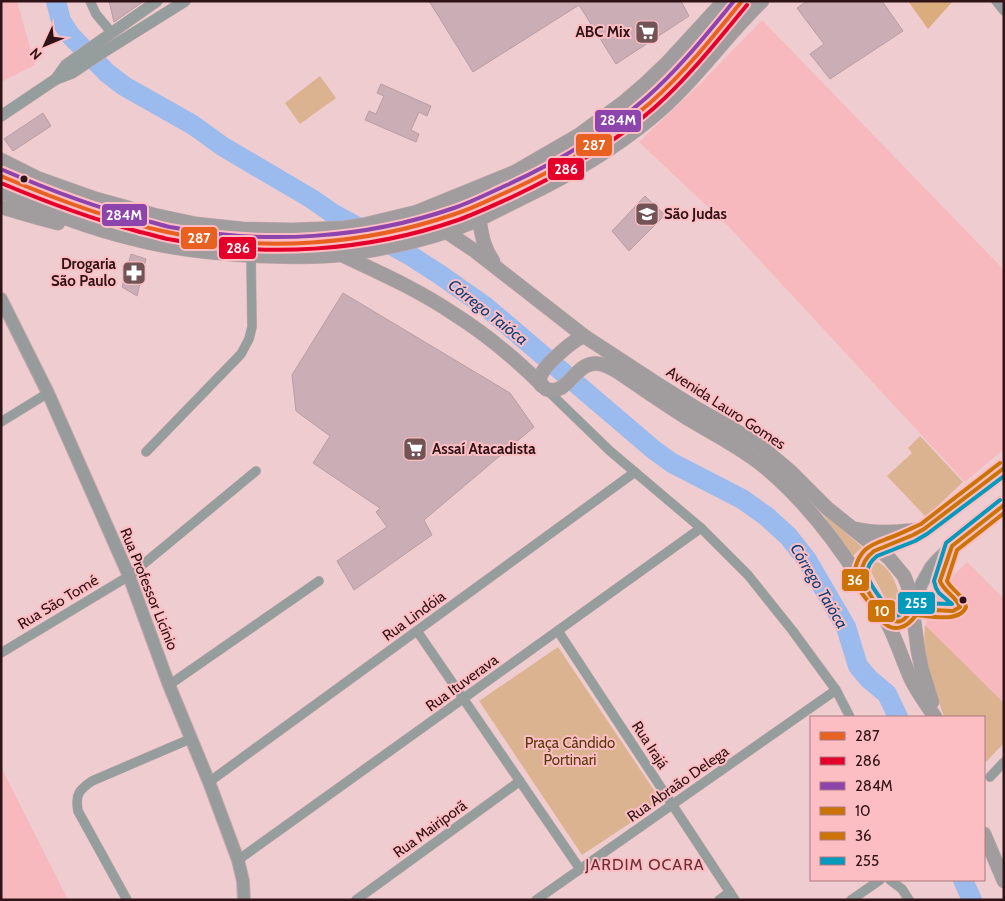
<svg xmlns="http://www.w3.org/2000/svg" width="1005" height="901" viewBox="0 0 1005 901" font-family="Cabin,sans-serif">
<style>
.built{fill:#f8b9be}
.green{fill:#dcb391}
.forest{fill:#dbac7e}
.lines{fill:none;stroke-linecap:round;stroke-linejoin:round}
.river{stroke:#9bbaee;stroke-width:20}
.building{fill:#cbaeb5;stroke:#ba9da4}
.minor-casing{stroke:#c6a9ac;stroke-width:10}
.tertiary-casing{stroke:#c6a9ac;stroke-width:12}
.secondary-casing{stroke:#c6a9ac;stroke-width:14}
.primary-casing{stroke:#c6a9ac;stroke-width:15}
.minor{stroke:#969d9d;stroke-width:9}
.tertiary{stroke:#969d9d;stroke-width:11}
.secondary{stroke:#989b9c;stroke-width:12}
.primary{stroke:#a19d9f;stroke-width:14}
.bus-1-casing{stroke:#fdbec3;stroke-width:8}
.bus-2-casing{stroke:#fdbec3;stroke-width:8}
.bus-3-casing{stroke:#fdbec3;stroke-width:8}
.bus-4-casing{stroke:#fdbec3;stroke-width:8}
.bus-5-casing{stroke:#fdbec3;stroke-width:8}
.bus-6-casing{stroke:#fdbec3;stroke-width:8}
.bus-1{stroke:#e86121;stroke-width:4}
.bus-2{stroke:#e4002b;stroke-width:4}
.bus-3{stroke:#8e44ad;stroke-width:4}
.bus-4{stroke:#cb7306;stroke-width:4}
.bus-5{stroke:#cb7306;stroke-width:4}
.bus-6{stroke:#059abc;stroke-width:4}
.bus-dot{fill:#2f1316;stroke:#fdbec3;stroke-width:2}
.labels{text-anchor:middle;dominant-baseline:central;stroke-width:4;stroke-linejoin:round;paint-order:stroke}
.poi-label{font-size:15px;font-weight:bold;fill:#2f1316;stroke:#fdbec3;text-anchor:end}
.street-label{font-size:15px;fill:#2f1316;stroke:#fdbec3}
.park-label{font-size:15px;fill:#573909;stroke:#fdbec3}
.water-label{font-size:16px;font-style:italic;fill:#0c427a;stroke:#fdbec3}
.neighbourhood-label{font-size:16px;letter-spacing:1px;fill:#6f2e37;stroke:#fdbec3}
.line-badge{stroke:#fdbec3;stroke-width:2}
.badge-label{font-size:14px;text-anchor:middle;font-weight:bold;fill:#fff}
</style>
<rect width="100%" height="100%" fill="#efcccf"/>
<g class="built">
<path d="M1 1H17L35 65 1 82Z"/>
<path d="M762 20 1004 270V449L965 482 729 227 639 142 702 82Z"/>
<path d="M967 562 1004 599V703L925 625 936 593Z"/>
<path d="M2 769 68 900H1Z"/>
</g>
<g class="green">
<path d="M320 76 336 98 300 124 285 103Z"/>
<path d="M920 436 963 482 926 517 887 476 912 453 908 448Z"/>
<path d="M819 509 862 547 853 556Z"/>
<path d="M878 562C894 571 900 591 900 608L894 612 891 609 870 570V566L874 563Z"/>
<path d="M925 625 1004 703V743L984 764V717H944L930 676 924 644Z"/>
<path d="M558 647 662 802 582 855 479 701Z"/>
</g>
<path class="forest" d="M908 1H953L928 29Z"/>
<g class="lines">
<g class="river">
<path d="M56 1 61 21 71 36 107 73 124 86 193 125 222 146 312 199 332 213 411 256 439 274 486 307 654 450 672 463 742 499 766 516 788 536 807 560 846 627 858 666 869 679 887 694 898 717"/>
<path d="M963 880 972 900"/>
</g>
</g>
<g class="building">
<path d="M109 1H144L114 22Z"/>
<path d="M429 1H681L689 16 616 64 579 5 473 72Z"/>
<path d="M807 1H882L903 31 830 79 810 54 824 44 797 8Z"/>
<path d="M381 84 431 106 427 116 419 112 411 130 419 134 416 142 365 120 369 111 376 114 384 96 377 93Z"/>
<path d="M43 113 51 126 13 151 4 139Z"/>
<path d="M645 196 665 215 629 251 612 231Z"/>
<path d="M131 254 146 259 137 296 122 287Z"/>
<path d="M343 293 510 393 534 427 424 520 432 535 354 590 337 561 387 527 376 512 380 508 313 463 330 436 296 411 292 375Z"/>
</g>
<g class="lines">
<g class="minor-casing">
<g id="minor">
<path d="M90 1 96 14 112 33"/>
<path d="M996 1 1004 11"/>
<path d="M546 389 610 451 701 528 748 575 792 630 836 690 850 717"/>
<path d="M1 422 48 393"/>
<path d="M146 452 241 354 249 339 252 327 251 255"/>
<path d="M417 631 580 869"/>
<path d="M558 631 735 900"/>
<path d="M1 653 129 576 256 471"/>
<path d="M169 685 319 581"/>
<path d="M990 777 1004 762"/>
<path d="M209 782 635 472"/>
<path d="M238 860 701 528"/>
<path d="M890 880 902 889 909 900"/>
<path d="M127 900 78 811C75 794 79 790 92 781L190 739"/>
<path d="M356 900 520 781"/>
<path d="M536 900 836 690"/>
<path d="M719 900 730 892"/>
<path d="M851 900 880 880"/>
</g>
</g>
<g class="tertiary-casing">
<g id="tertiary">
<path d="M56 79 66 65 157 1"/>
<path d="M1 116 56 79 72 73 105 51 185 1"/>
</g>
</g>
<g class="secondary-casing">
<g id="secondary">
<path d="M1 299 48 393 129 576 169 685 209 782 238 860 243 881 244 900"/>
<path d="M878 549 913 535 924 529 1004 468"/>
<path d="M912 609 922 583 931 567 937 560 952 546 1004 505"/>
</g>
</g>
<g class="primary-casing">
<g id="primary">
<path d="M1 160 37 178 96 199 154 215 196 224 243 229 292 230 344 228 363 225 417 212 515 172 579 135 624 102 645 84 667 63 724 1"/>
<path d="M1 191C44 211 88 228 134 239 176 250 219 254 262 256 294 257 328 258 360 252 400 246 443 235 480 219 494 212 508 205 522 198 568 176 611 151 650 119 692 85 723 39 762 1"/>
<path d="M1 207 39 218 58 223"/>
<path d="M417 212 475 251 584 336 659 385 696 408 735 430 759 445 790 471 827 508 889 558 904 576 908 586 911 598 918 651 922 670 932 702"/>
<path d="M479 219C482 235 483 247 493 261"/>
<path d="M342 255C380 273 419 290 454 314 486 334 519 362 546 389 570 398 575 355 604 365 616 369 626 378 636 384 653 396 670 407 687 418 712 433 738 446 761 464 802 497 833 537 861 581 868 592 876 602 882 613 895 634 901 657 911 679 917 692 927 705 935 717"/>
<path d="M541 385C540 380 539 377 542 373 547 363 573 340 584 336"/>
<path d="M856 529C879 534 901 532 924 529"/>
<path d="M862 582C859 568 865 555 878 549"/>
<path d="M883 613C895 626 904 625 912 609"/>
<path d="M984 834 1004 881"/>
</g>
</g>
<use href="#minor" class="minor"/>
<use href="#tertiary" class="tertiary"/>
<use href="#secondary" class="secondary"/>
<use href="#primary" class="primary"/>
<g class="bus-1-casing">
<path id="bus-1" d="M1 176C55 199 110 220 167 232 260 253 365 245 455 214 474 208 491 199 509 191 560 168 607 140 650 103 684 73 713 37 742 1"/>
</g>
<g class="bus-2-casing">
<path id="bus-2" d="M1 183C46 202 92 219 140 232 149 234 159 237 168 239 264 258 366 252 458 220 477 213 494 205 512 197 563 173 612 145 654 108 689 77 717 41 747 5"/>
</g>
<g class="bus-3-casing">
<path id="bus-3" d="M3 170C49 190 95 207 143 220 152 222 161 225 170 227 264 245 364 239 454 208 472 202 489 193 507 185 557 162 604 135 646 98 679 69 706 35 734 1"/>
</g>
<g class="bus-4-casing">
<path id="bus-4" d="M1004 468 924 529 913 535 874 551C846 573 872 596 886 617 899 626 905 621 912 609L953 611 960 607C956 596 944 592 940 581L952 546 1004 505"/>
</g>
<g class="bus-5-casing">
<path id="bus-5" d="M1000 463 921 524C910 529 900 534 889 538 881 541 871 544 865 550 857 558 851 574 857 585 860 592 866 598 870 604 873 610 877 616 881 620 893 634 907 628 916 615 929 616 960 623 966 607 963 594 953 592 947 581L957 550 1004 513"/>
</g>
<g class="bus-6-casing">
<path id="bus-6" d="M1000 500 946 543 934 581 936 588 939 593 952 604 911 603C902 607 903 621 891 613 886 606 881 599 876 592 867 579 862 568 877 556L915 541 927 534 1004 476"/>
</g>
<use href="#bus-1" class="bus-1"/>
<use href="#bus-2" class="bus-2"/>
<use href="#bus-3" class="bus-3"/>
<use href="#bus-4" class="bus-4"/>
<use href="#bus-5" class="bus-5"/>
<use href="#bus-6" class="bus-6"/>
</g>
<defs>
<g id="supermarket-square" transform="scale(1.25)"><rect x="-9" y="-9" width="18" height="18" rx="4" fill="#725457" stroke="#fdbec3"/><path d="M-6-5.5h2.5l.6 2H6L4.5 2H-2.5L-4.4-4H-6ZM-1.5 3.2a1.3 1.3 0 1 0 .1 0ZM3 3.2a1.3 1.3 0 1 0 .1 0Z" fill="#fff"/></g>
<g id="university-square" transform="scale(1.25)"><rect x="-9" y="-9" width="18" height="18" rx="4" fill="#725457" stroke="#fdbec3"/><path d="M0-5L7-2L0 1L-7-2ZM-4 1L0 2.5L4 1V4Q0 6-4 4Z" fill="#fff"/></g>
<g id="pharmacy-square" transform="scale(1.25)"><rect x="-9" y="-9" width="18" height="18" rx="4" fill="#725457" stroke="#fdbec3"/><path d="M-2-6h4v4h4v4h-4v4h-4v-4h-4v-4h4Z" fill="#fff"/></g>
</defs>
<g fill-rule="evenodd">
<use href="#supermarket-square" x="647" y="32"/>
<use href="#university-square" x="647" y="214"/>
<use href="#pharmacy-square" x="134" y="273"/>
<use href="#supermarket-square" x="415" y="449"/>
</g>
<g class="bus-dot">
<circle cx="24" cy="179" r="4.5"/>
<circle cx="963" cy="600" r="4.5"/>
</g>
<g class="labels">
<g class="poi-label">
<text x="630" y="32">ABC Mix</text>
<text x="664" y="214" text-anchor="start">São Judas</text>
<text x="116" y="264">Drogaria<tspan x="116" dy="17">São Paulo</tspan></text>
<text x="432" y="449" text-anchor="start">Assaí Atacadista</text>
</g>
<g class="street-label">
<text transform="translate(726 408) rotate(33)">Avenida Lauro Gomes</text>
<text transform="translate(149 589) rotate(68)">Rua Professor Licínio</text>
<text transform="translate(58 602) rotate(-31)">Rua São Tomé</text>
<text transform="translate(414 616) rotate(-36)">Rua Lindóia</text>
<text transform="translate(462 683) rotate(-36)">Rua Ituverava</text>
<text transform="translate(650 745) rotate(57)">Rua Irajá</text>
<text transform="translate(678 784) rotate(-35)">Rua Abraão Delega</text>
<text transform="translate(430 829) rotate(-36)">Rua Mairiporã</text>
</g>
<g class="park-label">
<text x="570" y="743">Praça Cândido<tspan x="570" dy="17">Portinari</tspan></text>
</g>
<g class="water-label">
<text transform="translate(488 312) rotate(38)">Córrego Taióca</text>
<text transform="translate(819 586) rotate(59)">Córrego Taióca</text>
</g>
<g class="neighbourhood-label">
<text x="645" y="864">JARDIM OCARA</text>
</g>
</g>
<g class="line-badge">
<rect x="594" y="109" width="48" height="24" rx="5" fill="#8e44ad"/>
<rect x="575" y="133" width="38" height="24" rx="5" fill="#e86121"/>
<rect x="547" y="157" width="38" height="24" rx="5" fill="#e4002b"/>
<rect x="101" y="203" width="47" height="24" rx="5" fill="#8e44ad"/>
<rect x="180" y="226" width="38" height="24" rx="5" fill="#e86121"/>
<rect x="218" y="236" width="39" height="24" rx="5" fill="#e4002b"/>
<rect x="841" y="568" width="29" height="24" rx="5" fill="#cb7306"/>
<rect x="897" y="591" width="39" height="24" rx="5" fill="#059abc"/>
<rect x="867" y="599" width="29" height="24" rx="5" fill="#cb7306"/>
</g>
<g class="badge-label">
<text x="618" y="125">284M</text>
<text x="594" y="150">287</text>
<text x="566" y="174">286</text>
<text x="124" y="220">284M</text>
<text x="199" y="243">287</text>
<text x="238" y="253">286</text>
<text x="855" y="585">36</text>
<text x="916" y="608">255</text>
<text x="882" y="616">10</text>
</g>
<rect width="1005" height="901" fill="none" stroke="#2f1316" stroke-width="5"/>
<rect x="810" y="716" width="175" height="165" fill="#fdbec3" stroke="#ab7a7e"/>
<rect x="820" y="732" width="25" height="8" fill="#e86121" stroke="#ab7a7e"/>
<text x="855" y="741" font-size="15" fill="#2f1316">287</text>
<rect x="820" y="757" width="25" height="8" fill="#e4002b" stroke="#ab7a7e"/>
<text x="855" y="766" font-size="15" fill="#2f1316">286</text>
<rect x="820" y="782" width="25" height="8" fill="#8e44ad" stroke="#ab7a7e"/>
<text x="855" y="791" font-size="15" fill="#2f1316">284M</text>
<rect x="820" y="807" width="25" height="8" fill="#cb7306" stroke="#ab7a7e"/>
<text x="855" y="816" font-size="15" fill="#2f1316">10</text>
<rect x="820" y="832" width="25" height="8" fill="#cb7306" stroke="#ab7a7e"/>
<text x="855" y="841" font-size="15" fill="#2f1316">36</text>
<rect x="820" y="857" width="25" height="8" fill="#059abc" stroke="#ab7a7e"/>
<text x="855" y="866" font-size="15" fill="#2f1316">255</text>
<g transform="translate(45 45) rotate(226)" stroke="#fdbec3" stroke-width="4" paint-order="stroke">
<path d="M0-4L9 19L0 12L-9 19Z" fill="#2f1316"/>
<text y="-8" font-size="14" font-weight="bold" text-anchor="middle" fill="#2f1316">N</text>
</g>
</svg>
